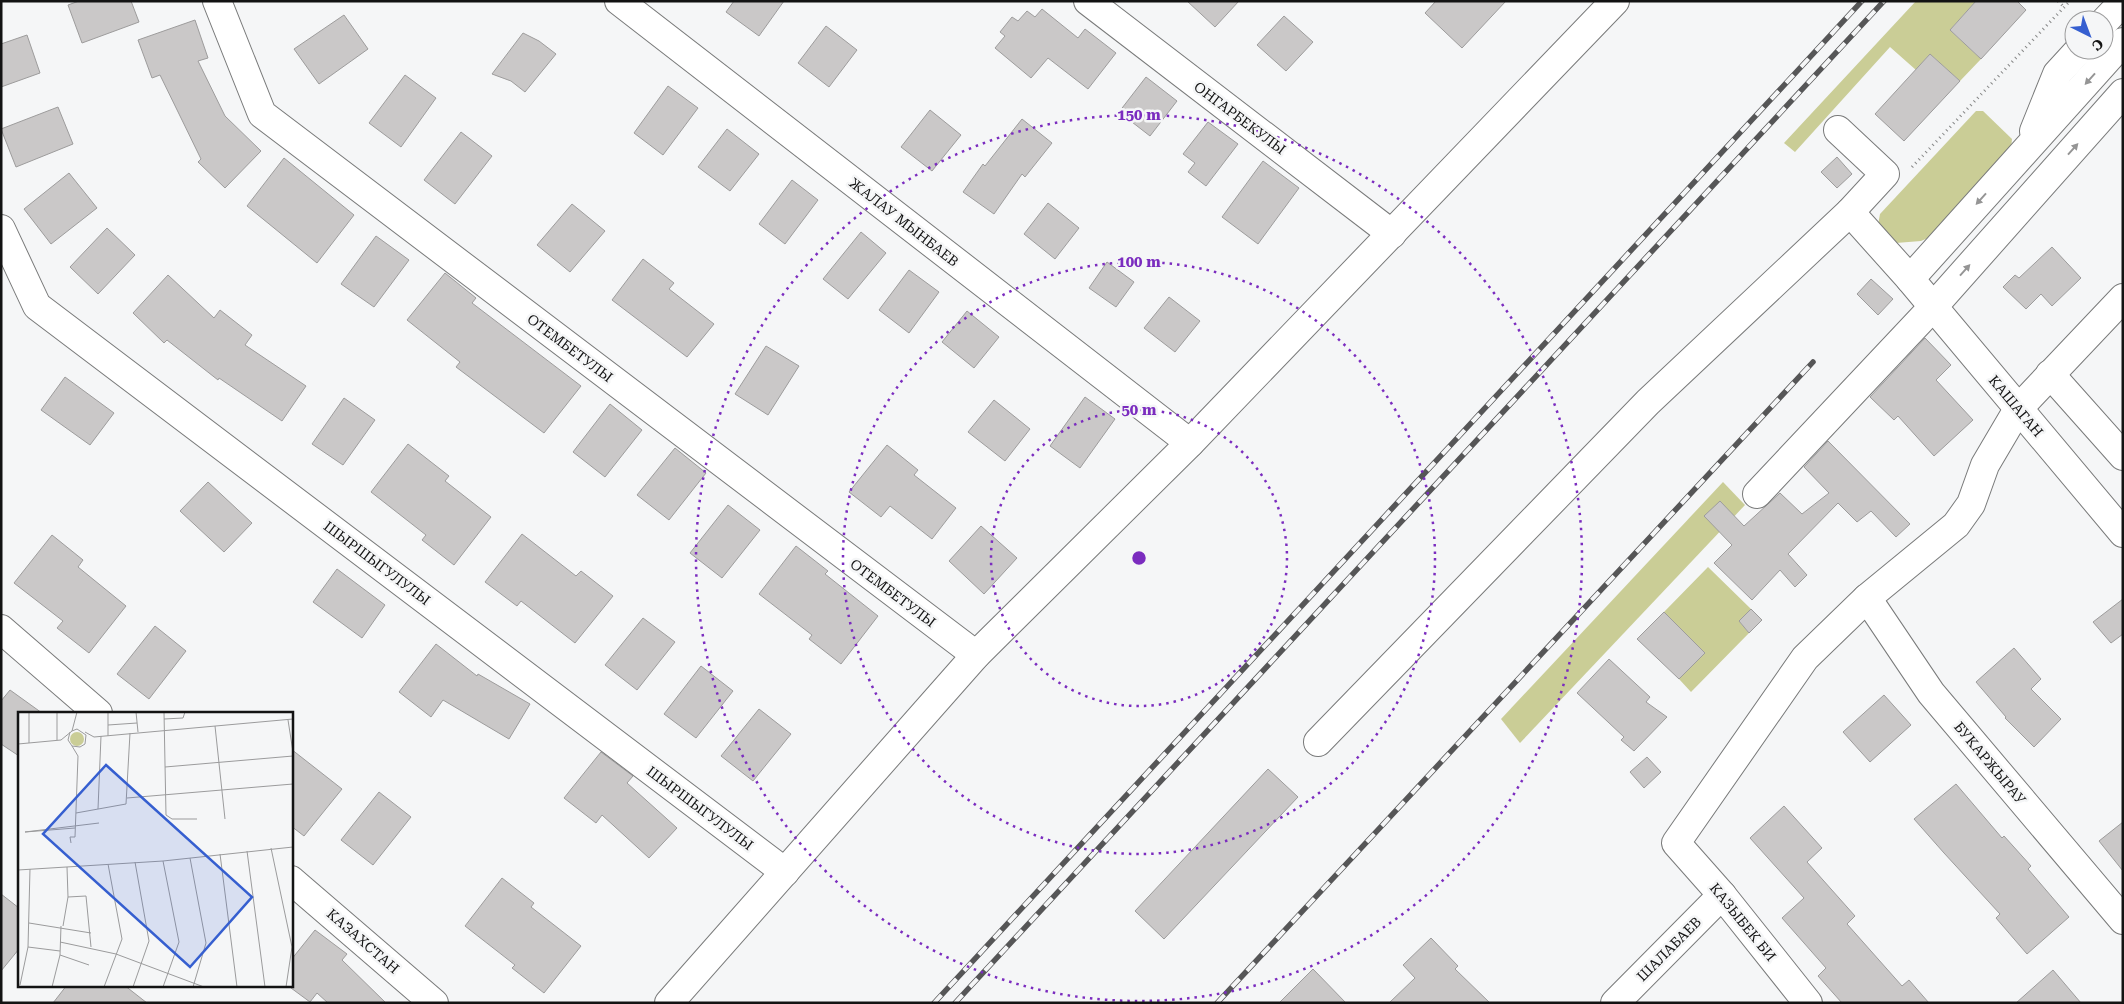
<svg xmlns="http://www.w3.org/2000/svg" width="2124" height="1004" viewBox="0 0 2124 1004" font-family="'Roboto Serif',serif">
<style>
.green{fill:#cacd96}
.building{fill:#cac8c8;stroke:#9d9c9c}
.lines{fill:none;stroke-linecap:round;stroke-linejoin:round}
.minor-casing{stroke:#797a7a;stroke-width:30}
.path{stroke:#868787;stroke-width:3;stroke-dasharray:1 4;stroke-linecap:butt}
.minor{stroke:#fff;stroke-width:28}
.rail-casing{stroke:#565657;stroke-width:5.5}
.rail{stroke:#f5f6f7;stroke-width:4;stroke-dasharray:11;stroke-linecap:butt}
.oneway{fill:#959595}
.ring{fill:none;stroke:#7b2cbf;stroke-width:2.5;stroke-dasharray:2.5 5}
.labels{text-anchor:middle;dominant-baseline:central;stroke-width:5;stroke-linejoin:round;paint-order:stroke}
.street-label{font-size:14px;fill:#131313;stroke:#f5f6f7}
.inset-road{fill:none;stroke:#9b9b9c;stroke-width:1}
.view{fill:#365fd0;fill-opacity:0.15;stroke:#365fd0;stroke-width:2.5}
.inset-edge{fill:none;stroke:#131313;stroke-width:2.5}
.centre{fill:#7b2cbf;stroke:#f5f6f7;stroke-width:2.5}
.ring-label{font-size:15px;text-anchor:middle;font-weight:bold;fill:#7b2cbf;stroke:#f5f6f7;stroke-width:5;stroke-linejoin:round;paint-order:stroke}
</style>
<rect width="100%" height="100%" fill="#f5f6f7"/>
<g class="green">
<path d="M1916 1H1976L1950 30 1981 59 1960 81 1930 54 1916 70 1890 47 1795 152 1784 143Z"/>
<path d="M1976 111H1983L2012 139 2011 149 1937 234 1921 241 1896 243 1878 225 1880 214Z"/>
<path d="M1723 482 1745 505 1520 743 1501 719Z"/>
<path d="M1708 567 1751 609 1739 621 1749 633 1691 692 1679 679 1705 653 1664 612Z"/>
</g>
<g class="building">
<path d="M79 1H131L139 22 82 43 68 5Z"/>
<path d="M734 1H784L759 36 726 12Z"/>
<path d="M1187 1H1239L1215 27Z"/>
<path d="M1436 1H1506L1462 48 1425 13Z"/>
<path d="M1976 1H2017L2026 10 1981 59 1950 30Z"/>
<path d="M1042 9 1078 38 1085 29 1116 53 1088 89 1048 58 1031 78 995 48 1005 36 1000 32 1012 17 1018 21 1027 11 1035 17Z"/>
<path d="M344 15 368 49 319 84 294 49Z"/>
<path d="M1284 16 1313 42 1286 71 1257 45Z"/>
<path d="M195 20 208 58 198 61 225 116 261 151 225 188 198 162 201 159 160 75 152 78 138 40Z"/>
<path d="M826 26 857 50 829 87 798 63Z"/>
<path d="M523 33 539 41 556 54 525 92 511 81 492 74Z"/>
<path d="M27 35 40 73 1 87V44Z"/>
<path d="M1930 54 1960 81 1904 141 1875 114Z"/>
<path d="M405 75 436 98 401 147 369 123Z"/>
<path d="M1146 77 1177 101 1150 136 1119 112Z"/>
<path d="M668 86 698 108 663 155 634 133Z"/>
<path d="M58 107 73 144 16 167 1 129Z"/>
<path d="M930 110 961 135 932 171 901 147Z"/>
<path d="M1022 119 1052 143 1025 177 1022 174 994 214 963 192 983 164 985 166Z"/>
<path d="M1208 122 1238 144 1206 186 1188 172 1195 163 1183 154Z"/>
<path d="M727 129 759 154 730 191 698 167Z"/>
<path d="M461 132 492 156 455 204 424 180Z"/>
<path d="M1837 157 1852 174 1837 188 1821 172Z"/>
<path d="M284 158 354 215 317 263 247 206Z"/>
<path d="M1263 161 1299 188 1258 244 1222 217Z"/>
<path d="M69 173 97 208 51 244 24 209Z"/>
<path d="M792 180 818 200 785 244 759 224Z"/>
<path d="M1048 203 1079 228 1055 259 1024 234Z"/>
<path d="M572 204 605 231 570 272 537 245Z"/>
<path d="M107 228 135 255 98 294 70 267Z"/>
<path d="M861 232 886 253 848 299 823 279Z"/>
<path d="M376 236 409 260 374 307 341 284Z"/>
<path d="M2052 247 2081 278 2052 306 2041 294 2026 309 2003 287 2015 275 2019 278Z"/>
<path d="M643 259 674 283 669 289 714 324 687 357 612 300Z"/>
<path d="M1107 262 1134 282 1116 307 1089 288Z"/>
<path d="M909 270 939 292 909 333 879 310Z"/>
<path d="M445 273 476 298 472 303 581 386 544 433 456 367 460 362 407 320Z"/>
<path d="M168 275 214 318 220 310 252 335 245 345 306 386 282 421 219 378 218 380 167 340 164 343 133 313Z"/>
<path d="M1871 279 1893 299 1878 315 1857 294Z"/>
<path d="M1169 297 1200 321 1175 352 1144 328Z"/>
<path d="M967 311 999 337 974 368 942 342Z"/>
<path d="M1925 338 1951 365 1936 380 1973 420 1934 456 1898 416 1894 420 1870 397Z"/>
<path d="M766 346 799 366 768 415 735 394Z"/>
<path d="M65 377 114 413 90 445 41 410Z"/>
<path d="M1085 397 1115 419 1080 468 1050 446Z"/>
<path d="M344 398 375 420 343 465 312 444Z"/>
<path d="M994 400 1030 429 1005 461 968 432Z"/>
<path d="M610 404 642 430 605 477 573 452Z"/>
<path d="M1828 441 1910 524 1896 537 1871 511 1857 522 1838 503 1788 554 1807 575 1795 587 1780 570 1752 600 1714 563 1732 545 1704 516 1720 501 1744 526 1780 493 1802 514 1829 493 1804 467Z"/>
<path d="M408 444 449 476 445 481 491 517 454 565 422 540 426 535 371 492Z"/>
<path d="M887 445 918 470 914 475 956 508 932 539 890 506 881 517 849 492Z"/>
<path d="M675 448 706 473 669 520 637 495Z"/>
<path d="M208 482 252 523 224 552 180 511Z"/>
<path d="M728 505 760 530 722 578 690 553Z"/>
<path d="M981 526 1017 558 984 594 949 561Z"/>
<path d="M522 534 576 576 581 571 613 596 575 643 521 601 517 606 485 582Z"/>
<path d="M52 535 83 560 78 567 126 606 89 653 57 628 63 621 14 583Z"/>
<path d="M796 546 828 571 825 574 878 616 841 664 809 639 812 635 759 594Z"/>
<path d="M337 569 385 605 362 638 313 602Z"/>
<path d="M2123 599V634L2111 643 2093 622Z"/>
<path d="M1751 609 1762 620 1749 633 1739 621Z"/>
<path d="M1664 612 1705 653 1679 679 1637 639Z"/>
<path d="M643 618 675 642 637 690 605 665Z"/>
<path d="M155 626 186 651 149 699 117 674Z"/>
<path d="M436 644 477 676 478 674 530 704 509 739 443 700 431 717 399 692Z"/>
<path d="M2014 648 2041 679 2031 689 2061 719 2034 747 2005 718 2006 717 1976 682Z"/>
<path d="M1609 659 1650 697 1646 702 1667 717 1634 751 1621 740 1624 737 1577 693Z"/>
<path d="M701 666 733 691 696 738 664 714Z"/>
<path d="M10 690 42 713H19V756L1 744V701Z"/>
<path d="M1884 695 1911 725 1870 762 1843 732Z"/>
<path d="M759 709 791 734 753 781 721 756Z"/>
<path d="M291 749 342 789 304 836 291 826Z"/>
<path d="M601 752 633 776 627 783 677 828 649 858 602 815 596 823 564 798Z"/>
<path d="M1647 757 1661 772 1644 788 1630 772Z"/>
<path d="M1268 769 1298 797 1164 939 1135 911Z"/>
<path d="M1956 784 2002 838 2004 836 2031 866 2028 869 2069 917 2027 954 1996 918 2000 914 1944 853 1914 819Z"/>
<path d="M379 792 411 817 373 865 341 840Z"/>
<path d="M1784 806 1822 848 1807 862 1855 916 1847 924 1902 986 1909 980 1929 1003H1842L1818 976 1826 968 1782 918 1804 898 1750 838Z"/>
<path d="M2123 822V871L2099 841Z"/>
<path d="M502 878 534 903 531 907 581 946 544 993 512 968 515 965 465 926Z"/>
<path d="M1 894 19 908V949L1 971Z"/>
<path d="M315 930 347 954 342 960 386 1003H328L317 993 310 1002 291 988V960Z"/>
<path d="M1431 938 1458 966 1455 969 1490 1003H1389L1415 978 1403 965Z"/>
<path d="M1313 969 1346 1003H1279Z"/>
<path d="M2053 970 2081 1003H2016Z"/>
<path d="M67 985H124L147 1003H53Z"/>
</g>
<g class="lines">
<g class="minor-casing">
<g id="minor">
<path d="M217 1 262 114 976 655"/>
<path d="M619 1 1190 443"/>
<path d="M1088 1 1392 234"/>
<path d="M2104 22 2123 2"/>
<path d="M1838 130 1885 174 1850 212 1910 279 2123 533"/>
<path d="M2034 131 2057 74 2079 50"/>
<path d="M1 229 37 306 785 872"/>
<path d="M1910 279 2123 42"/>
<path d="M2050 374 2123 456"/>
<path d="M1757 494 1933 307 2123 93"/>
<path d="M1867 598 1931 693 2123 920"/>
<path d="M1 629 98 713"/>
<path d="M1318 742 1648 402 1850 212"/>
<path d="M291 880 434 1003"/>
<path d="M669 1003 976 655 1190 443 1615 1"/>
<path d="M1615 1003 1722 895"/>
<path d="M1808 1003 1722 895 1676 843 1805 658 1867 598 1956 525 1971 504 1985 465 2018 409 2123 298"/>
</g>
</g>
<g class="path">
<path d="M2058 1 2064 7"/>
<path d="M1912 167 2070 1"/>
</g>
<use href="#minor" class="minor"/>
<g class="rail-casing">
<g id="rail">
<path d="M934 1003 1862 1"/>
<path d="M955 1003 1884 1"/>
<path d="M1217 1003 1813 362"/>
</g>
</g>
<use href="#rail" class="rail"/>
</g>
<defs><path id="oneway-solid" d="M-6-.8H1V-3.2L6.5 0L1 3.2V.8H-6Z" transform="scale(1.25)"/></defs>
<g class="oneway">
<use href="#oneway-solid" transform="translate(2090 79) rotate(132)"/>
<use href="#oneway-solid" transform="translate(2073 149) rotate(-48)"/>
<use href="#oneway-solid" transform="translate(1981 199) rotate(132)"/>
<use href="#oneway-solid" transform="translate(1965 270) rotate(-48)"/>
</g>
<g class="ring">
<circle cx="1139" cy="558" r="148"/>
<circle cx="1139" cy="558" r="296"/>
<circle cx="1139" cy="558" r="443"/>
</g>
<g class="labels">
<g class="street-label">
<text transform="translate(1240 118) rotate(37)">ОНГАРБЕКУЛЫ</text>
<text transform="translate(904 222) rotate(38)">ЖАЛАУ МЫНБАЕВ</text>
<text transform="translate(570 348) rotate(37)">ОТЕМБЕТУЛЫ</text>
<text transform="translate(2016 406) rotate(50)">КАШАГАН</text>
<text transform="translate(377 563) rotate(37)">ШЫРШЫГУЛУЛЫ</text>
<text transform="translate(893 593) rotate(37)">ОТЕМБЕТУЛЫ</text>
<text transform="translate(1990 763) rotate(50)">БУКАРЖЫРАУ</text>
<text transform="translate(700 808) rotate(37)">ШЫРШЫГУЛУЛЫ</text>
<text transform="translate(1743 922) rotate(51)">КАЗЫБЕК БИ</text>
<text transform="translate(363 941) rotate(41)">КАЗАХСТАН</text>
<text transform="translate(1669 949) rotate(-45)">ШАЛАБАЕВ</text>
</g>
</g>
<g transform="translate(18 712)">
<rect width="275" height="275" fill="#f5f6f7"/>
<path d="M52 27a7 7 0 1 1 14 0a7 7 0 1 1-14 0Z" fill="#cacd96"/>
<path class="inset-road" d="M11 0V31M39 0V28M90 0V24M118 0 120 20M146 0 148 103 154 107H179M146 7 165 6 167 0M270 8 275 40M90 13 119 11M197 14 207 107M54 19 59 0M67 20 76 25 275 7M0 32 43 28 54 19 59 17 68 23 67 32 62 35 54 34 50 28 52 20M147 55 275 44M109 86 275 72M80 97 83 24M58 101 108 92 112 21M57 116 7 120 81 111M53 131 52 125H57L60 44 54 34M253 136 274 235 268 275M229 139 247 275M202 142 219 275M172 146 188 231 175 275M0 158 145 149 275 135M50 185 68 184 73 235M11 211 73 221M45 214 50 185 49 155M42 230 98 242 186 275M10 235 42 239M42 243 71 253M2 273 10 235 12 157M34 275 42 243 43 214M86 275 104 227 90 152M115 275 131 229 117 150M145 275 161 230 145 149"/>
<path class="view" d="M88 53 234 185 172 255 25 122Z"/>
<rect width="275" height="275" class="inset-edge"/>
</g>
<circle cx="1139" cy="558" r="8" class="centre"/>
<g class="ring-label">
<text x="1139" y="120">150 m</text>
<text x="1139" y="267">100 m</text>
<text x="1139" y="415">50 m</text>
</g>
<rect width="2124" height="1004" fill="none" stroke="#131313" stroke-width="5"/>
<g transform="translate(2089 35) rotate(138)"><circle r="24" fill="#f5f6f7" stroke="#9b9b9c"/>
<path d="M0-4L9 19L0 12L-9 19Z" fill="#365fd0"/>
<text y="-8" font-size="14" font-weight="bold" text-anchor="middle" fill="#131313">С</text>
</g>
</svg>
